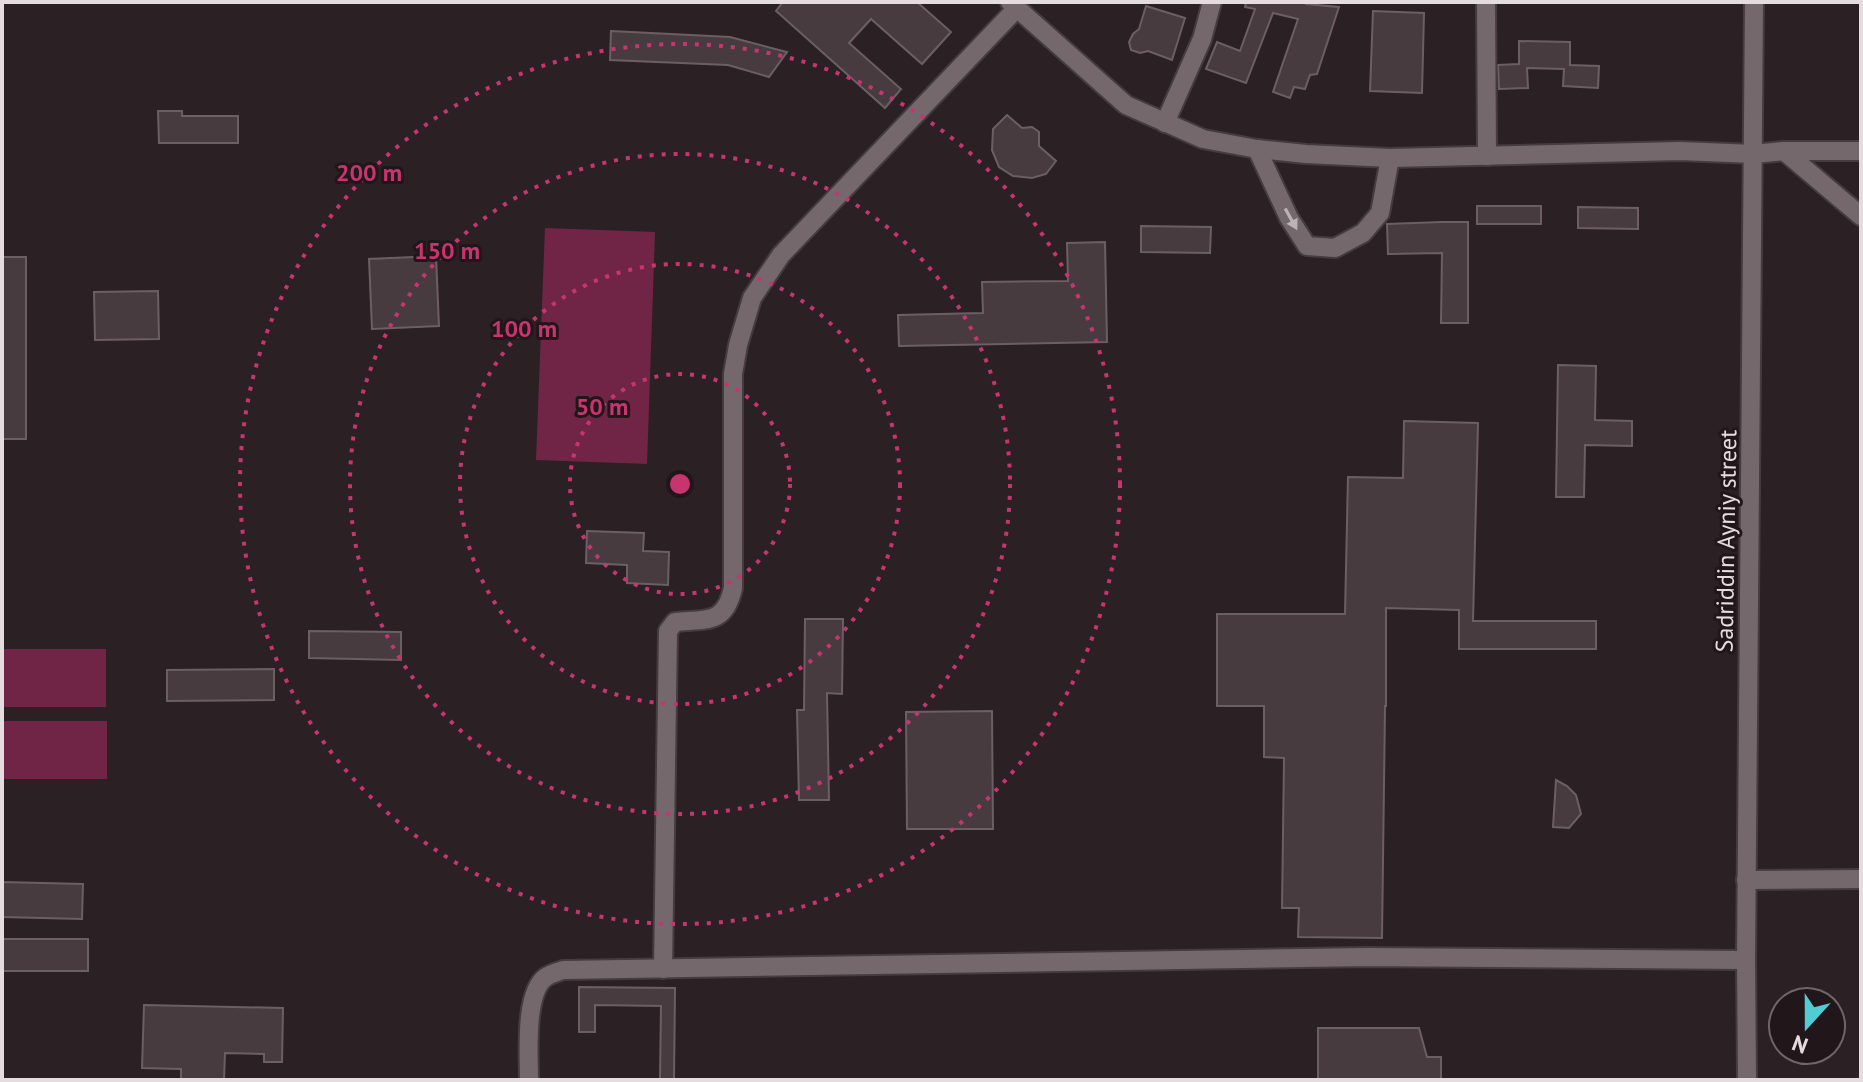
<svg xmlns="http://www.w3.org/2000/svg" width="1863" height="1082" viewBox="0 0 1863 1082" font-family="'PT Sans',sans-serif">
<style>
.green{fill:#712546}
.building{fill:#473b3f;stroke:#6c5f63;stroke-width:2}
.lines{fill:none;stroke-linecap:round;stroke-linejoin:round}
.minor-casing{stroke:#453c3f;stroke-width:22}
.minor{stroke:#75686c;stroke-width:18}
.oneway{fill:#bdb3b6}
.ring{fill:none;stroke:#c7356f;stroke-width:4;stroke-dasharray:4 8}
.labels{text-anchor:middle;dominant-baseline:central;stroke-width:6;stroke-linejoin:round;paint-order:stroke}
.street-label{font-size:24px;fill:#e4dcde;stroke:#21171a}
.centre{fill:#c7356f;stroke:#21171a;stroke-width:4}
.ring-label{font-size:24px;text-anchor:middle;font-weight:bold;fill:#c7356f;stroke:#21171a;stroke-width:6;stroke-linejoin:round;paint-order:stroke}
</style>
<rect width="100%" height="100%" fill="#2b2024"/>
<g class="green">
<path d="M545 228 655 232 647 464 536 460Z"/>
<rect x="2" y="649" width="104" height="58"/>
<rect x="2" y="721" width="105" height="58"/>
</g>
<g class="building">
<path d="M783 2H917L951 32 922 64 871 19 849 43 901 89 885 108 776 11Z"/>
<path d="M1246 2H1306V4L1339 7 1317 74 1310 75 1305 89 1294 87 1290 98 1273 92 1298 19 1273 13 1246 83 1206 69 1217 42 1240 51 1255 9 1245 7Z"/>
<path d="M1146 6 1185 18 1172 60 1148 51 1140 53 1131 50 1129 42 1133 34 1139 29Z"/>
<path d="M1373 11 1424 13 1422 93 1370 91Z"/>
<path d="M611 31 730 37 787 52 769 77 728 65 610 60Z"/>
<path d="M1519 41 1570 42V65L1599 66 1598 88 1563 86 1564 69 1527 68 1528 88 1499 89 1498 65 1519 64Z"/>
<path d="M158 111H182V116H238V143H159Z"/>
<path d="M1007 115 1022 128 1032 127 1039 132V146L1056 161 1046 174 1032 178 1013 176 999 167 992 150 993 129Z"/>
<rect x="1477" y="206" width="64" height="18"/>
<path d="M1578 207 1638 208V229L1578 228Z"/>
<path d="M1442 222H1468V323H1441L1442 253 1388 254 1387 224Z"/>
<path d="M1141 226 1211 227 1210 253 1141 252Z"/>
<path d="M1105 242 1107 342 899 346 898 315 983 313 982 282 1068 281 1067 243Z"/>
<path d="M436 256 439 326 372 329 369 259Z"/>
<rect x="2" y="257" width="24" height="182"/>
<path d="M158 291 159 339 95 340 94 292Z"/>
<path d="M1558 365 1596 366 1595 420 1632 421V446L1585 445 1584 497H1556Z"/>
<path d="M1404 421 1478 423 1473 621H1596V649H1459V610L1386 608V706H1385L1382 938 1298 937 1299 908H1282L1284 758 1264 757V706H1217V614H1345L1348 477 1403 478Z"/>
<path d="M587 531 644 533 643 551 669 552 668 585 627 583V565L586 563Z"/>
<path d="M805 619H843L842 694 827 693 829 800H799L797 710H804Z"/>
<path d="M309 631 401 632V660L309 658Z"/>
<path d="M274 669V700L167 701V670Z"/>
<path d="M992 711 993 829H907L906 712Z"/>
<path d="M1556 780 1567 786 1576 795 1581 814 1569 828 1553 827Z"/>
<path d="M2 882 83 884 82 919 2 917Z"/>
<rect x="2" y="939" width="86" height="32"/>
<path d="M579 987 675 988 674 1080H660L661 1006 595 1005V1032H579Z"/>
<path d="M144 1005 283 1008 282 1062H264V1054L225 1053 224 1080H181V1069L142 1068Z"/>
<path d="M1318 1028H1419L1427 1057H1441V1080H1318Z"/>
</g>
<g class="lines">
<g class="minor-casing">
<g id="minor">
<path d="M1010 2 1126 105 1203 139 1257 149 1306 154 1390 158 1680 151 1754 154 1784 151H1861"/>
<path d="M1486 2 1487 156"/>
<path d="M1165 123 1202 39 1212 2"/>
<path d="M1257 149 1289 218 1307 246 1335 248 1363 233 1380 213 1390 158"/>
<path d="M1784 151 1861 216"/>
<path d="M1746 880 1861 879"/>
<path d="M663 969 668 631 675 622C706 619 725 625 733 588V374L738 345 752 298 781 255 1017 8"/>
<path d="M529 1080C529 1056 524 992 546 977 550 974 558 972 563 970L1367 957 1746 960"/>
<path d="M1747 1080 1746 960 1754 2"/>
</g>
</g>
<use href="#minor" class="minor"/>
</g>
<defs><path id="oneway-solid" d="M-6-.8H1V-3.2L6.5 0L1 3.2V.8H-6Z" transform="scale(2)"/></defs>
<use class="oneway" href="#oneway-solid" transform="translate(1291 219) rotate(61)"/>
<g class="ring">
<circle cx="680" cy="484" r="110"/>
<circle cx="680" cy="484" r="220"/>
<circle cx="680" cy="484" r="330"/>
<circle cx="680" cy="484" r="440"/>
</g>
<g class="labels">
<g class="street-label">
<text transform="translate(1726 541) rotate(-89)">Sadriddin Ayniy street</text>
</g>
</g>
<circle cx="680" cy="484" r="12" class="centre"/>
<g class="ring-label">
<text x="369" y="181">200 m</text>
<text x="447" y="259">150 m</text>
<text x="524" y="337">100 m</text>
<text x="602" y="415">50 m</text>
</g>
<rect width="1863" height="1082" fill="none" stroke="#e4dcde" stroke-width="8"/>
<g transform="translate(1807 1026) rotate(201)"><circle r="38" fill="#21171a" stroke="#6f6668" stroke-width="2"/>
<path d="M0-6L14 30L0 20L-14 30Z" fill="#51ccd2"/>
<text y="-12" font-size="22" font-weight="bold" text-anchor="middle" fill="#e4dcde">N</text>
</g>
</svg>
